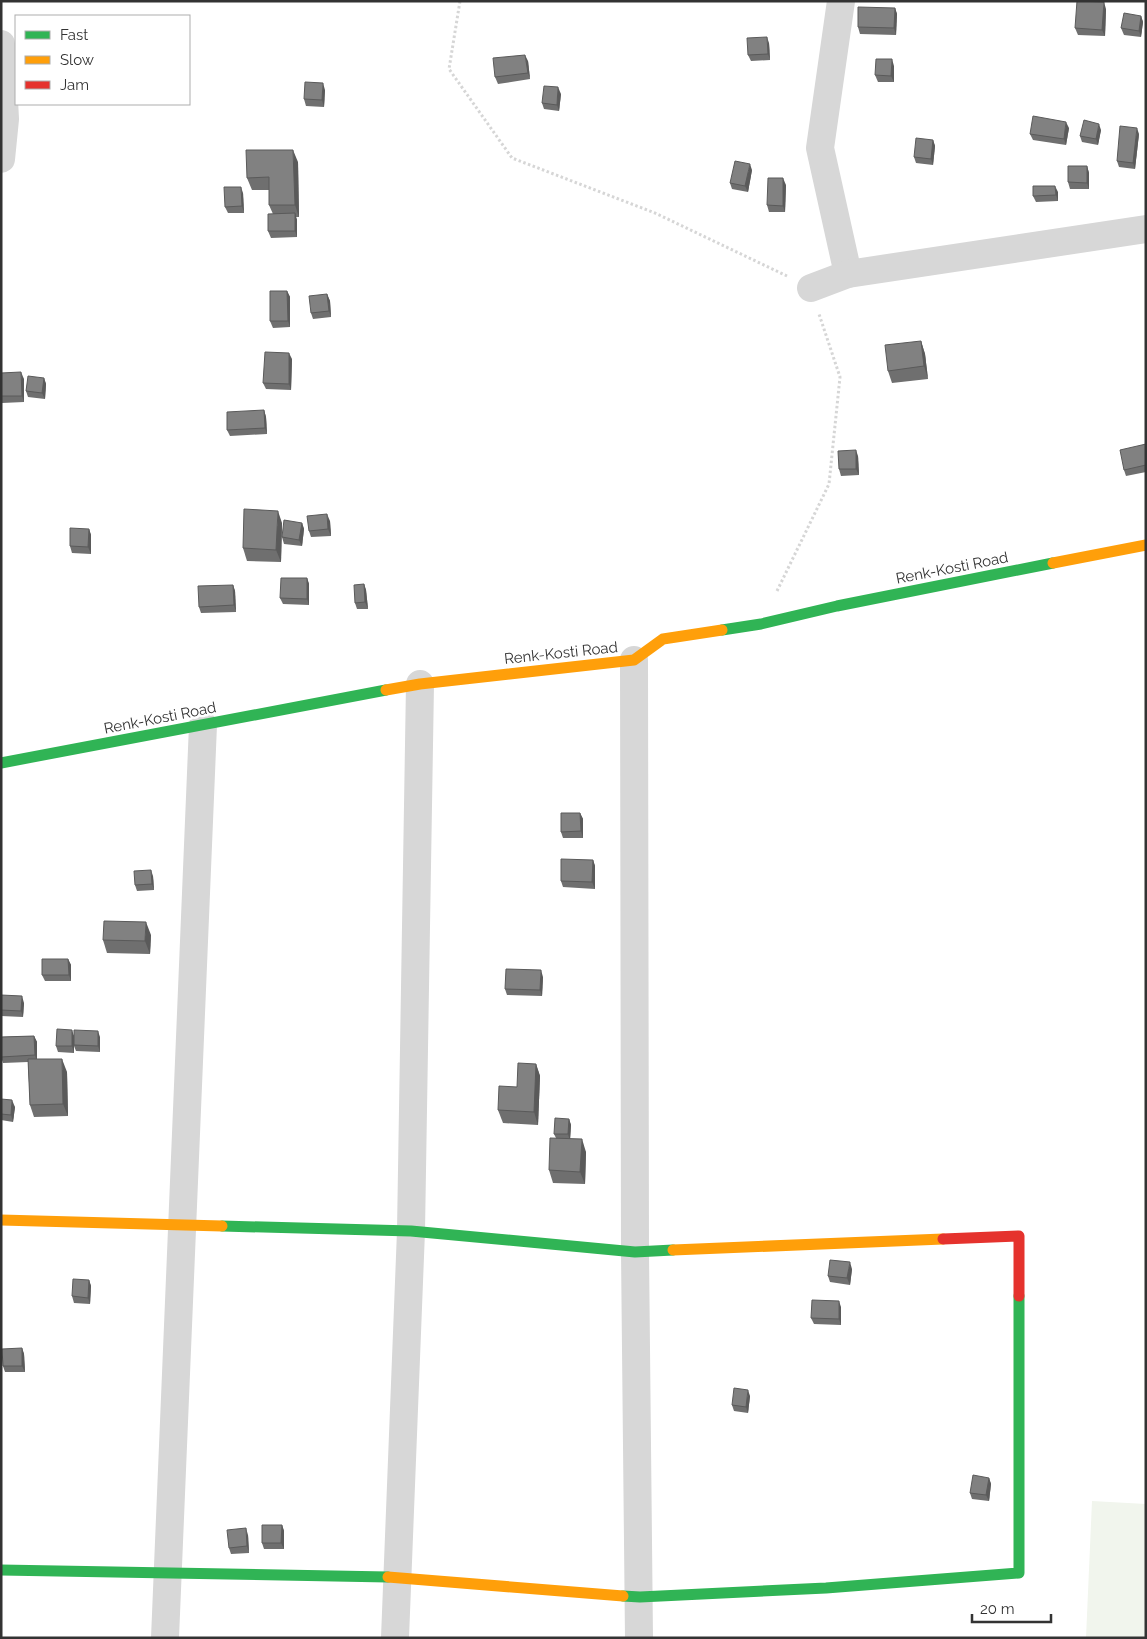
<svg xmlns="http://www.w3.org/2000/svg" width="1147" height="1639" viewBox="0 0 1147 1639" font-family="Raleway,sans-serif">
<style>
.green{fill:#f1f5ed}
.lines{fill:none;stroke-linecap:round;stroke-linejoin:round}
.path{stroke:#d6d6d6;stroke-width:3;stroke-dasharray:2.5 2.5;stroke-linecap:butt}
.street{stroke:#d7d7d7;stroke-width:28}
.fast{stroke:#30b455;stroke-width:11}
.slow{stroke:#ff9f0a;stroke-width:11}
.jam{stroke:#e5322d;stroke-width:11}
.wall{fill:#6f6f6f}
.shaded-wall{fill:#5a5a5a}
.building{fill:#818181;stroke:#5a5a5a}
.labels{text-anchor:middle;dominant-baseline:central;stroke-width:5;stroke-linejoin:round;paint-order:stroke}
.street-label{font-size:15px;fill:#333;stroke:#fff}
</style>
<rect width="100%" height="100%" fill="#fff"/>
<path class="green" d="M1092 1501 1146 1504V1638H1086Z"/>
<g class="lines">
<g class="path">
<path d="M460 1 449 69 512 158 655 213 787 276"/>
<path d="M777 591 829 484 840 377 819 314"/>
</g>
<g class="street">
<path d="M841 1 820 148 848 274"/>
<path d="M1 44 5 119 1 159"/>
<path d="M811 288 848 274 1146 229"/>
<path d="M634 660 635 1252 639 1638"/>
<path d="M165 1638 203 725"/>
<path d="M395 1638 411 1231 420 684"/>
</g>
<g class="fast">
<path d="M722 630 761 624 837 606 1053 563"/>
<path d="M1 763 386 690"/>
<path d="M222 1226 411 1231 635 1252 673 1250"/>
<path d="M1 1570 388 1577"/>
<path d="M623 1596 640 1597 826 1588 1019 1573V1296"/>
</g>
<g class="slow">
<path d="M1053 563 1146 545"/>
<path d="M386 690 420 684 634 660 663 639 722 630"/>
<path d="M1 1220 222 1226"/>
<path d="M673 1250 943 1239"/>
<path d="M388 1577 623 1596"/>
</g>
<path class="jam" d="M943 1239 1019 1236V1296"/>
</g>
<g class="wall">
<path d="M895 8 897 14 896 35 860 34 858 27Z"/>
<path d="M1106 9 1105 36 1078 35 1075 28Z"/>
<path d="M1141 16 1143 22 1141 37 1124 35 1121 28Z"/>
<path d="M769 43 770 60 751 61 748 55Z"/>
<path d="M528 61 530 79 498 84 495 77Z"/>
<path d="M894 66V82H878L875 75Z"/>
<path d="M325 90 324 107 306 106 304 99Z"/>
<path d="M561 94 559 111 544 109 542 103Z"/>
<path d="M1069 128 1066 145 1033 140 1030 134Z"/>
<path d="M1101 130 1098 145 1082 142 1080 136Z"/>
<path d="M1139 134 1135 169 1119 167 1117 161Z"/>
<path d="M933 140 935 146 933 165 916 163 914 157Z"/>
<path d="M298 162 299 217H296L297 220V237L271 238 268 231 273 214 269 205V190H252L247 178Z"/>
<path d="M1087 166 1089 173V189H1070L1068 182Z"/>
<path d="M752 170 748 192 732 189 730 183Z"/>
<path d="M786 185 785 212H769L767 205Z"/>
<path d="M1058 192V201L1036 202 1033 196Z"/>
<path d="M243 193 244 213H228L225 207Z"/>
<path d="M287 291 290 297V327L273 328 270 321Z"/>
<path d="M327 294 330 301 331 317 313 319 311 313Z"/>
<path d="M921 341 925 354 928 379 892 383 888 371Z"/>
<path d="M292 359 291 390 266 389 263 383Z"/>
<path d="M1 373 24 379V402L2 403Z"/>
<path d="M44 378 46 384 45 399 28 397 26 391Z"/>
<path d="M264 410 266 417 267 434 230 436 227 430Z"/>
<path d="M1146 444V472L1126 476 1124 470Z"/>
<path d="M858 456 859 475 841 476 839 469Z"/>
<path d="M330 521 331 536 311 537 309 531Z"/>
<path d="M282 523 281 562 247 561 243 548Z"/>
<path d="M302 523 304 529 302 546 284 544 282 537Z"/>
<path d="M89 529 91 535V554L72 553 70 546Z"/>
<path d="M307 578 309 584V605L283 604 280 598Z"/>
<path d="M364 584 366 590 368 609H357L355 603Z"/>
<path d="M233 585 235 591 236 612 201 613 199 607Z"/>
<path d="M580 813 583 819V838H563L561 832Z"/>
<path d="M593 860 595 866V889L563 887 561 881Z"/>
<path d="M153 876 154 890 137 891 135 885Z"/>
<path d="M151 935 150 954 107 953 103 940Z"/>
<path d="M68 959 71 965V981H45L42 975Z"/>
<path d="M543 977 542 996 507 995 505 989Z"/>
<path d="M1 995 24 1003 23 1017 1 1016Z"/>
<path d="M74 1035 100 1037V1052L76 1051 74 1046V1053L58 1052 56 1046Z"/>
<path d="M34 1036 37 1042V1059L67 1072 68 1116 34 1117 30 1105 28 1062 3 1063 1 1057V1037Z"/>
<path d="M536 1064 540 1076 538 1125 503 1123 498 1110Z"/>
<path d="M1 1099 15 1107 13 1122 1 1120Z"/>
<path d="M569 1119 571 1125 570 1139 586 1152 585 1184 553 1183 549 1170 556 1138 554 1134Z"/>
<path d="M852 1269 850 1285 830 1282 828 1276Z"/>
<path d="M89 1280 91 1286 90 1304 74 1303 72 1296Z"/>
<path d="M841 1307V1325L814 1324 811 1318Z"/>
<path d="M22 1348 24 1354 25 1372H5L3 1366Z"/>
<path d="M750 1396 748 1413 734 1411 732 1405Z"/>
<path d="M989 1478 991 1484 989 1501 972 1499 970 1493Z"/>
<path d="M282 1525 284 1531V1549H264L262 1543Z"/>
<path d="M248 1535 249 1553 231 1554 229 1548Z"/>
</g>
<g class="shaded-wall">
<path d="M1104 2 1106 9 1105 36 1102 30Z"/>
<path d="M895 8 897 14 896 35 894 28Z"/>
<path d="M1141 16 1143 22 1141 37 1139 31Z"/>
<path d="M767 37 769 43 770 60 768 54Z"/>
<path d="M525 55 528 61 530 79 528 73Z"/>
<path d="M892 59 894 66V82L891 76Z"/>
<path d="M323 83 325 90 324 107 322 100Z"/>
<path d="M558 87 561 94 559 111 557 105Z"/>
<path d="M1066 122 1069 128 1066 145 1064 139Z"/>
<path d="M1099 124 1101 130 1098 145 1096 139Z"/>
<path d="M1137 128 1139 134 1135 169 1133 163Z"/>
<path d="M933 140 935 146 933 165 931 159Z"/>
<path d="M293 150 298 162 299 217 295 205Z"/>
<path d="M750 164 752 170 748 192 745 186Z"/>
<path d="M1087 166 1089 173V189L1087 183Z"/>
<path d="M783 178 786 185 785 212 783 206Z"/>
<path d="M1055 186 1058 192V201L1056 195Z"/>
<path d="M241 187 243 193 244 213 242 206Z"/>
<path d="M295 213 297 220V237L295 231Z"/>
<path d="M287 291 290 297V327L288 321Z"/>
<path d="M327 294 330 301 331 317 329 311Z"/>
<path d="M921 341 925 354 928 379 924 366Z"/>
<path d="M289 353 292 359 291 390 289 384Z"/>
<path d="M21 372 24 379V402L22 396Z"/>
<path d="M44 378 46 384 45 399 42 393Z"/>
<path d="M264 410 266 417 267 434 265 428Z"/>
<path d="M856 450 858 456 859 475 856 469Z"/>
<path d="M278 511 282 523 281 562 276 550Z"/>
<path d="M327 514 330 521 331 536 328 529Z"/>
<path d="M302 523 304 529 302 546 299 540Z"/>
<path d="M89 529 91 535V554L88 547Z"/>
<path d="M307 578 309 584V605L307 599Z"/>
<path d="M364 584 366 590 368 609 365 602Z"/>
<path d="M233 585 235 591 236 612 234 605Z"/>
<path d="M580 813 583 819V838L581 831Z"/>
<path d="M593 860 595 866V889L592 882Z"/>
<path d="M151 870 153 876 154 890 152 884Z"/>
<path d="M146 922 151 935 150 954 145 941Z"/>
<path d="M68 959 71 965V981L69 975Z"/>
<path d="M541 970 543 977 542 996 540 990Z"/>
<path d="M22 996 24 1003 23 1017 21 1011Z"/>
<path d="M72 1030 74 1036V1053L72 1046Z"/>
<path d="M98 1031 100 1037V1052L98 1046Z"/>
<path d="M34 1036 37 1042V1062L35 1055Z"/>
<path d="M62 1059 67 1072 68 1116 63 1104Z"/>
<path d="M536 1064 540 1076 538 1125 534 1112Z"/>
<path d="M12 1100 15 1107 13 1122 11 1115Z"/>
<path d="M569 1119 571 1125 570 1141 568 1134Z"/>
<path d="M582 1139 586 1152 585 1184 580 1172Z"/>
<path d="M850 1262 852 1269 850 1285 847 1278Z"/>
<path d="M89 1280 91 1286 90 1304 88 1298Z"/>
<path d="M839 1301 841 1307V1325L839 1319Z"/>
<path d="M22 1348 24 1354 25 1372 22 1366Z"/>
<path d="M748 1390 750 1396 748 1413 746 1407Z"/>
<path d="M989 1478 991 1484 989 1501 986 1495Z"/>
<path d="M282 1525 284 1531V1549L281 1543Z"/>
<path d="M246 1528 248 1535 249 1553 247 1546Z"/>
</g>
<g class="building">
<path d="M1077 1 1104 2 1102 30 1075 28Z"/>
<path d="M858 7 895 8 894 28 858 27Z"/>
<path d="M1124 13 1141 16 1139 31 1121 28Z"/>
<path d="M767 37 768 54 748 55 747 38Z"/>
<path d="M525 55 528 73 495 77 493 58Z"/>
<path d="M876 59H892L891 76 875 75Z"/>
<path d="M305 82 323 83 322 100 304 99Z"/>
<path d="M544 86 558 87 557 105 542 103Z"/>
<path d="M1033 116 1066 122 1064 139 1030 134Z"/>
<path d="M1084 120 1099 124 1096 139 1080 136Z"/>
<path d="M1120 126 1137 128 1133 163 1117 161Z"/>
<path d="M916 138 933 140 931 159 914 157Z"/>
<path d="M246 150H293L295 205H269V177L247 178Z"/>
<path d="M735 161 750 164 745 186 730 183Z"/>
<path d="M1068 166H1087V183L1068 182Z"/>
<path d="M768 178H783V206L767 205Z"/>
<path d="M1033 186H1055L1056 195 1033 196Z"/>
<path d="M224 187H241L242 206 225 207Z"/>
<path d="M295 213V231H268V214Z"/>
<path d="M270 291H287L288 321H270Z"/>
<path d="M327 294 329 311 311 313 309 296Z"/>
<path d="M921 341 924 366 888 371 885 345Z"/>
<path d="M265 352 289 353V384L263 383Z"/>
<path d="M21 372 22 396H1V373Z"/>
<path d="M28 376 44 378 42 393 26 391Z"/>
<path d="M264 410 265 428 227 430V412Z"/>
<path d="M1146 444V465L1124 470 1120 450Z"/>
<path d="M856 450V469H839L838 451Z"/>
<path d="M244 509 278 511 276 550 243 548Z"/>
<path d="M327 514 328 529 309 531 307 516Z"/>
<path d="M284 520 302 523 299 540 282 537Z"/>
<path d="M70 528 89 529 88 547 70 546Z"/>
<path d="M281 578H307V599L280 598Z"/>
<path d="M364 584 365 602 355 603 354 585Z"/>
<path d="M233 585 234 605 199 607 198 586Z"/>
<path d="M561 813H580L581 831 561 832Z"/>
<path d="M561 859 593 860 592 882 561 881Z"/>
<path d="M151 870 152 884 135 885 134 871Z"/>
<path d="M104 921 146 922 145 941 103 940Z"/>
<path d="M42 959H68L69 975H42Z"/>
<path d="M506 969 541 970 540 990 505 989Z"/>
<path d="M1 995 22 996 21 1011 1 1010Z"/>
<path d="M57 1029 72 1030V1046H56Z"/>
<path d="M74 1030 98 1031V1046L74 1045Z"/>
<path d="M34 1036 35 1055 1 1057V1037Z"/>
<path d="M28 1059H62L63 1104 30 1105Z"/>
<path d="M518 1063 536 1064 534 1112 498 1110 499 1086 517 1087Z"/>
<path d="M1 1099 12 1100 11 1115 1 1114Z"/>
<path d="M555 1118 569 1119 568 1134H554Z"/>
<path d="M550 1138 582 1139 580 1172 549 1170Z"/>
<path d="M830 1260 850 1262 847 1278 828 1276Z"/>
<path d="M73 1279 89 1280 88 1298 72 1296Z"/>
<path d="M812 1300 839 1301V1319L811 1318Z"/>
<path d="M22 1348V1366H3L2 1349Z"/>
<path d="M734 1388 748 1390 746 1407 732 1405Z"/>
<path d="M973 1475 989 1478 986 1495 970 1493Z"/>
<path d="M262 1525H282L281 1543H262Z"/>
<path d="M246 1528 247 1546 229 1548 227 1530Z"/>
</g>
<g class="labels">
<g class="street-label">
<text transform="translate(952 568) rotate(-11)">Renk-Kosti Road</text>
<text transform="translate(561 653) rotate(-6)">Renk-Kosti Road</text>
<text transform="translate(160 718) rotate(-11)">Renk-Kosti Road</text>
</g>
</g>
<rect width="1147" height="1639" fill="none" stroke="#333333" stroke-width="5"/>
<rect x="15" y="15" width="175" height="90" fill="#ffffff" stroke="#adadad"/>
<rect x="25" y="31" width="25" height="8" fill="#30b455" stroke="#adadad"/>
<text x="60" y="40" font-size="15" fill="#333333">Fast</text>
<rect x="25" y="56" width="25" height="8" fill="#ff9f0a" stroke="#adadad"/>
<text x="60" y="65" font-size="15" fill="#333333">Slow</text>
<rect x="25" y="81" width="25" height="8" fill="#e5322d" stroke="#adadad"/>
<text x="60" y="90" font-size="15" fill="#333333">Jam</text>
<path d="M972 1614v8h79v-8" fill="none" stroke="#333333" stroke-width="2.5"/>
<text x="980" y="1614" font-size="15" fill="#333333" stroke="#ffffff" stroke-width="4" paint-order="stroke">20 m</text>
</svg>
